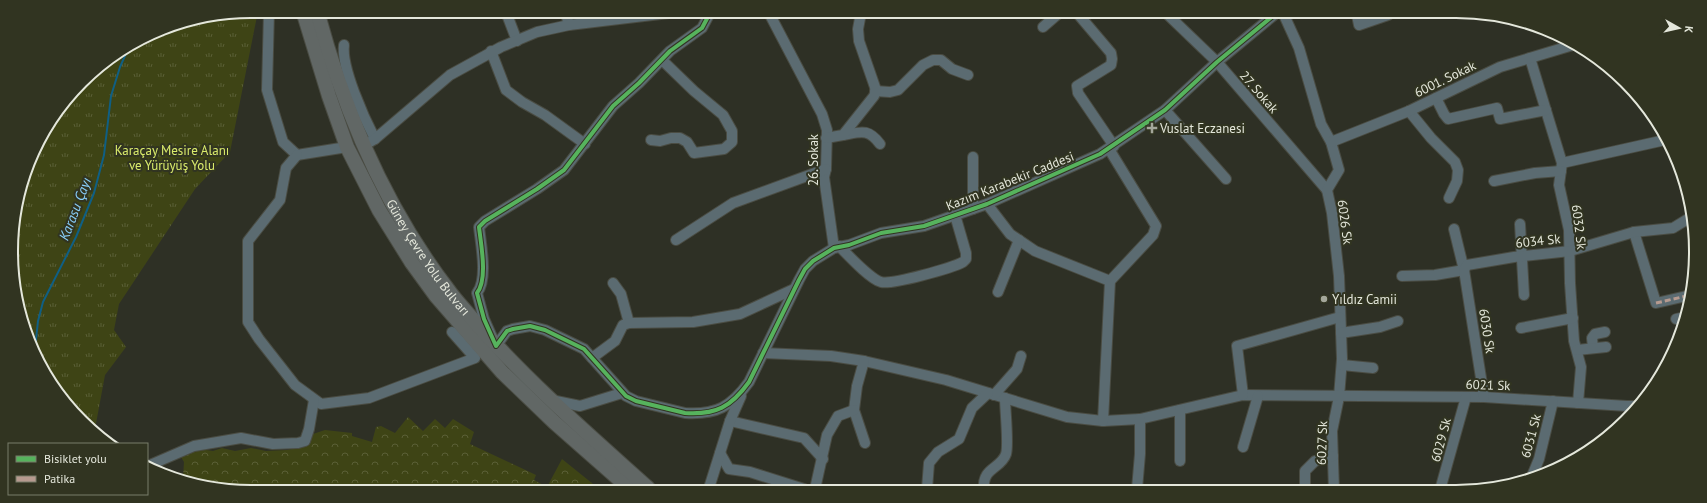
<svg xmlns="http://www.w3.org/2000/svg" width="1707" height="503" viewBox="0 0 1707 503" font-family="'PT Sans',sans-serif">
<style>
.forest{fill:url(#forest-crowns)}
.park{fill:url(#park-tufts)}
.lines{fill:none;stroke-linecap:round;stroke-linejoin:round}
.stream{stroke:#0f5f84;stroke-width:2}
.minor-casing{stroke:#4a4c43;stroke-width:12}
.highway-casing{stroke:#4a4c43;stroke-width:16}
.minor{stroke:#5b6b71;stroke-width:10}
.highway{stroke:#616765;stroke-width:14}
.quiet{stroke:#b69a8f;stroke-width:3;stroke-dasharray:6 3;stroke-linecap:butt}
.cycleway-casing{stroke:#313421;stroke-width:6}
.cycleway{stroke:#56b35d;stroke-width:4}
.poi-dot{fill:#a4a79b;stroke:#313421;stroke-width:1.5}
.labels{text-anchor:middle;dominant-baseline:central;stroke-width:4;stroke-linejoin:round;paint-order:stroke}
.street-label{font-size:13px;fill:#e4e7db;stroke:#313421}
.poi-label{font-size:13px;fill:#e4e7db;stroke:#313421;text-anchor:start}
.park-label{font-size:13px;fill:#daeb6b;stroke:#313421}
.water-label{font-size:14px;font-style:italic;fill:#89cffa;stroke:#313421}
.rim{fill:none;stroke:#e4e7db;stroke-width:2}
</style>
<defs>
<pattern id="forest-crowns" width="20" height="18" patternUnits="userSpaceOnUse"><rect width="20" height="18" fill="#3e4415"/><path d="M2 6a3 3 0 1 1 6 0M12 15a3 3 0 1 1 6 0" fill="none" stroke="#5a5f36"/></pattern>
<pattern id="park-tufts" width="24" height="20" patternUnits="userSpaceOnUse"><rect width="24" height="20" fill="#3e4415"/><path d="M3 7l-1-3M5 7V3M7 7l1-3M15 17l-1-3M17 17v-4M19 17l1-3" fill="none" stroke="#5a5f36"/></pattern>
</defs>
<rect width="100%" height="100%" fill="#2e3025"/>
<path class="forest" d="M408 417 423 431 435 419 445 428 453 419 474 432 470 444 536 475 534 480 547 487 562 459 598 488 204 487 183 478 184 462 181 457 188 451 206 450 213 451 222 448 235 451 251 448 266 451 287 450 297 448 310 441 313 434 325 430 352 433V436L372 442 376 427 381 426 395 433Z"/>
<path class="park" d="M251 11H258L230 152 195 189 119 304 114 330 126 347 105 375 95 429 52 385 19 314 13 220 36 145 93 71 160 29Z"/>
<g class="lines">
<path class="stream" d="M35 349 38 321 43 302 76 237 94 193 104 155 111 96 120 67 128 49"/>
<g class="minor-casing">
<g id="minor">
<path d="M269 11 267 90 283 142 297 155 347 147"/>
<path d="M506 12 517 41"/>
<path d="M566 12V14L569 25"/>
<path d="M710 13 702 28 670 51 639 83 613 106 564 170 537 189 485 221 479 227C481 245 488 279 477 293L484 319 496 346 507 331 513 329 530 326 545 330 584 349 626 396 636 401 685 413C716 415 731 407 749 382L799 280 805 269 813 261 834 248 849 245 881 233 924 226 987 204 1100 154 1165 110 1217 62 1274 15"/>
<path d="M769 13 822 114 827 130 826 169 824 177 834 248"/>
<path d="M1078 14 1111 53 1112 59 1111 65 1077 86 1078 93 1114 146"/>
<path d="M1167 14 1217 62 1327 190"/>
<path d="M1284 15 1299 48 1321 124 1331 142 1339 170 1327 190 1332 213 1339 276 1342 359 1339 397 1332 431 1334 490"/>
<path d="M1357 15 1359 25 1388 15"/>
<path d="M1043 27 1058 14"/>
<path d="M344 45C341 67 364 118 375 139"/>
<path d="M491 51 506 90 522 102 545 115 585 144"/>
<path d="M1530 58 1562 163 1559 185 1569 230 1570 283 1574 341 1581 367 1578 403"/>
<path d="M875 91 890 92 898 90 923 65 933 60H941L952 69 968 75"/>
<path d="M1436 98 1444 114 1448 119 1497 108 1500 119 1546 110"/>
<path d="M1165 110 1226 179"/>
<path d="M1409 111 1431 138 1455 162 1458 170 1457 181 1449 198"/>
<path d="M843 135C861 132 868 128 880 144"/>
<path d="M826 138 843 135 874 96 876 90 859 41 858 29 861 13"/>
<path d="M651 140 660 141 671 138H680L687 142 694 153 724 149 732 142V131L723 115 694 91 662 60"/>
<path d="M1331 142 1409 111 1500 67 1573 45"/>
<path d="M363 146 375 139 450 75 501 47 537 32 569 25 669 13"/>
<path d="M297 155 286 168 280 200 248 241V322L259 339 295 385 321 404 369 398 475 358 452 332"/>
<path d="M1562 163 1665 140"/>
<path d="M1494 181 1535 173 1561 171"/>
<path d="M987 204 1010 234 1035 251 1110 281"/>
<path d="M973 209V157"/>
<path d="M1520 224 1524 295"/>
<path d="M1634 232 1656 303 1691 295"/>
<path d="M676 240 733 203 826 169"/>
<path d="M839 246C848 255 870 279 881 282 892 285 952 268 963 262L966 259V253L955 215"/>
<path d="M1402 276 1435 275 1464 270 1454 229"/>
<path d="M613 283 621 294 629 323"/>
<path d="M998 292 1019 240"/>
<path d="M1676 319 1685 317"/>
<path d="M1521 328 1573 318"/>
<path d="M1341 333 1380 327 1398 321"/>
<path d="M1593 348 1592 338 1595 334 1605 332"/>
<path d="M1577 350 1606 347"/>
<path d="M763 353 831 356 864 361 946 380 1067 417 1103 421 1140 419 1243 395 1484 397 1627 406H1636"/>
<path d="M592 358 615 341 623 325 629 323 693 322 740 314 794 289"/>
<path d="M864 361 857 386 854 410 865 443"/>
<path d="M1342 365 1373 368"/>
<path d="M994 395 1017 369 1021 356"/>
<path d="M1243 395 1237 346 1340 317"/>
<path d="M1484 397 1464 270 1467 265 1514 257 1570 251 1634 232 1673 228 1691 217"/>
<path d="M551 400 580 406 622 393"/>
<path d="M730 421 804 438 823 459"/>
<path d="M1103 421 1110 281 1153 235 1156 226 1109 149"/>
<path d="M1243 447 1258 396"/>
<path d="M720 453 729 469 750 472 804 489"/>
<path d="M1180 461V410"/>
<path d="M150 465 194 446 241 438 273 444 298 443 305 441 309 429 314 400"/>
<path d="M1532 476 1539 459 1553 401"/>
<path d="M709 488 730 421 741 396"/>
<path d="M815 489 827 435 838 416 854 410"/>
<path d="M927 489 929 463 938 452 959 439 972 408 988 393"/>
<path d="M984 489C982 467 1001 469 1006 454 1009 445 1005 410 1005 398"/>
<path d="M1137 489 1140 454V419"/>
<path d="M1305 490V471L1315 461 1333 456"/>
<path d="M1440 490 1466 397"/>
</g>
</g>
<g class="highway-casing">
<g id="highway">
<path d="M303 11 329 96 347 147 379 210 412 263 436 296 502 372 554 422 629 488"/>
<path id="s1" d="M317 11C344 111 385 208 449 291 457 302 467 312 476 323 529 383 589 435 648 488"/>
</g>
</g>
<use href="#minor" class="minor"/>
<use href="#highway" class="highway"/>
<path class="quiet" d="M1656 303 1691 295"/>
<g class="cycleway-casing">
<path id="cycleway" d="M710 13 702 28 670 51 639 83 613 106 564 170 537 189 485 221 479 227C481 245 488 279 477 293L484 319 496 346 507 331 513 329 530 326 545 330 584 349 626 396 636 401 685 413C716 415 731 407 749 382L799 280 805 269 813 261 834 248 849 245 881 233 924 226 987 204 1100 154 1165 110 1217 62 1274 15"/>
</g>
<use href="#cycleway" class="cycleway"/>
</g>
<g class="poi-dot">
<path d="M1150 122h4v4h4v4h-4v4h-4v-4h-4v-4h4z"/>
<circle cx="1324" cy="299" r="4"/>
</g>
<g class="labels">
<g class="street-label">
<text transform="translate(1445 79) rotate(-26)">6001. Sokak</text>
<text transform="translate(1259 92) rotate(49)">27. Sokak</text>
<text transform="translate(813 160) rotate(-90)">26. Sokak</text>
<text transform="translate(1010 181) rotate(-22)">Kazım Karabekir Caddesi</text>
<text transform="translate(1345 222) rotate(82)">6026 Sk</text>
<text transform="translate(1579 227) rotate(83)">6032 Sk</text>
<text transform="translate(1538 241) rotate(-6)">6034 Sk</text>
<text stroke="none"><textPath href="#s1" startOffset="272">Güney Çevre Yolu Bulvarı</textPath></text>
<text transform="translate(1487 331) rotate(81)">6030 Sk</text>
<text transform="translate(1488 385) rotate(2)">6021 Sk</text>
<text transform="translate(1531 436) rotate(-75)">6031 Sk</text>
<text transform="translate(1441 440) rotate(-75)">6029 Sk</text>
<text transform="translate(1322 443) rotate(-88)">6027 Sk</text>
</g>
<g class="poi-label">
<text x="1160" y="128">Vuslat Eczanesi</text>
<text x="1332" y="299">Yıldız Camii</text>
</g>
<g class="park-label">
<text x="172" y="150">Karaçay Mesire Alanı<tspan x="172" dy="15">ve Yürüyüş Yolu</tspan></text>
</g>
<g class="water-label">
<text transform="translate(75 209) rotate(-69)">Karasu Çayı</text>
</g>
</g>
<path d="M0 0H1707V503H0ZM251 18H1456A233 233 0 0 1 1689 251V252A233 233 0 0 1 1456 485H251A233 233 0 0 1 18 252V251A233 233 0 0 1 251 18Z" fill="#313421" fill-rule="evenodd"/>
<path class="rim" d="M251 18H1456A233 233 0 0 1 1689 251V252A233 233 0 0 1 1456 485H251A233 233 0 0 1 18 252V251A233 233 0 0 1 251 18Z"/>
<rect x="8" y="443" width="140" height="52" fill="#313421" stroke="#797c6b"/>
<rect x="16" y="456" width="20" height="6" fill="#56b35d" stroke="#797c6b"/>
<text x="44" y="463" font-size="12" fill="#e4e7db">Bisiklet yolu</text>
<rect x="16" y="476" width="20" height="6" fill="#b69a8f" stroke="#797c6b"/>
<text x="44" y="483" font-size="12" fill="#e4e7db">Patika</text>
<g transform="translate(1679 28) rotate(98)" stroke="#313421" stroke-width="3" paint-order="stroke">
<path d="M0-3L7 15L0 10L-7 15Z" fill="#e4e7db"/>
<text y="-6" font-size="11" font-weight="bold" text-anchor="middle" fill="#e4e7db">K</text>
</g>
</svg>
